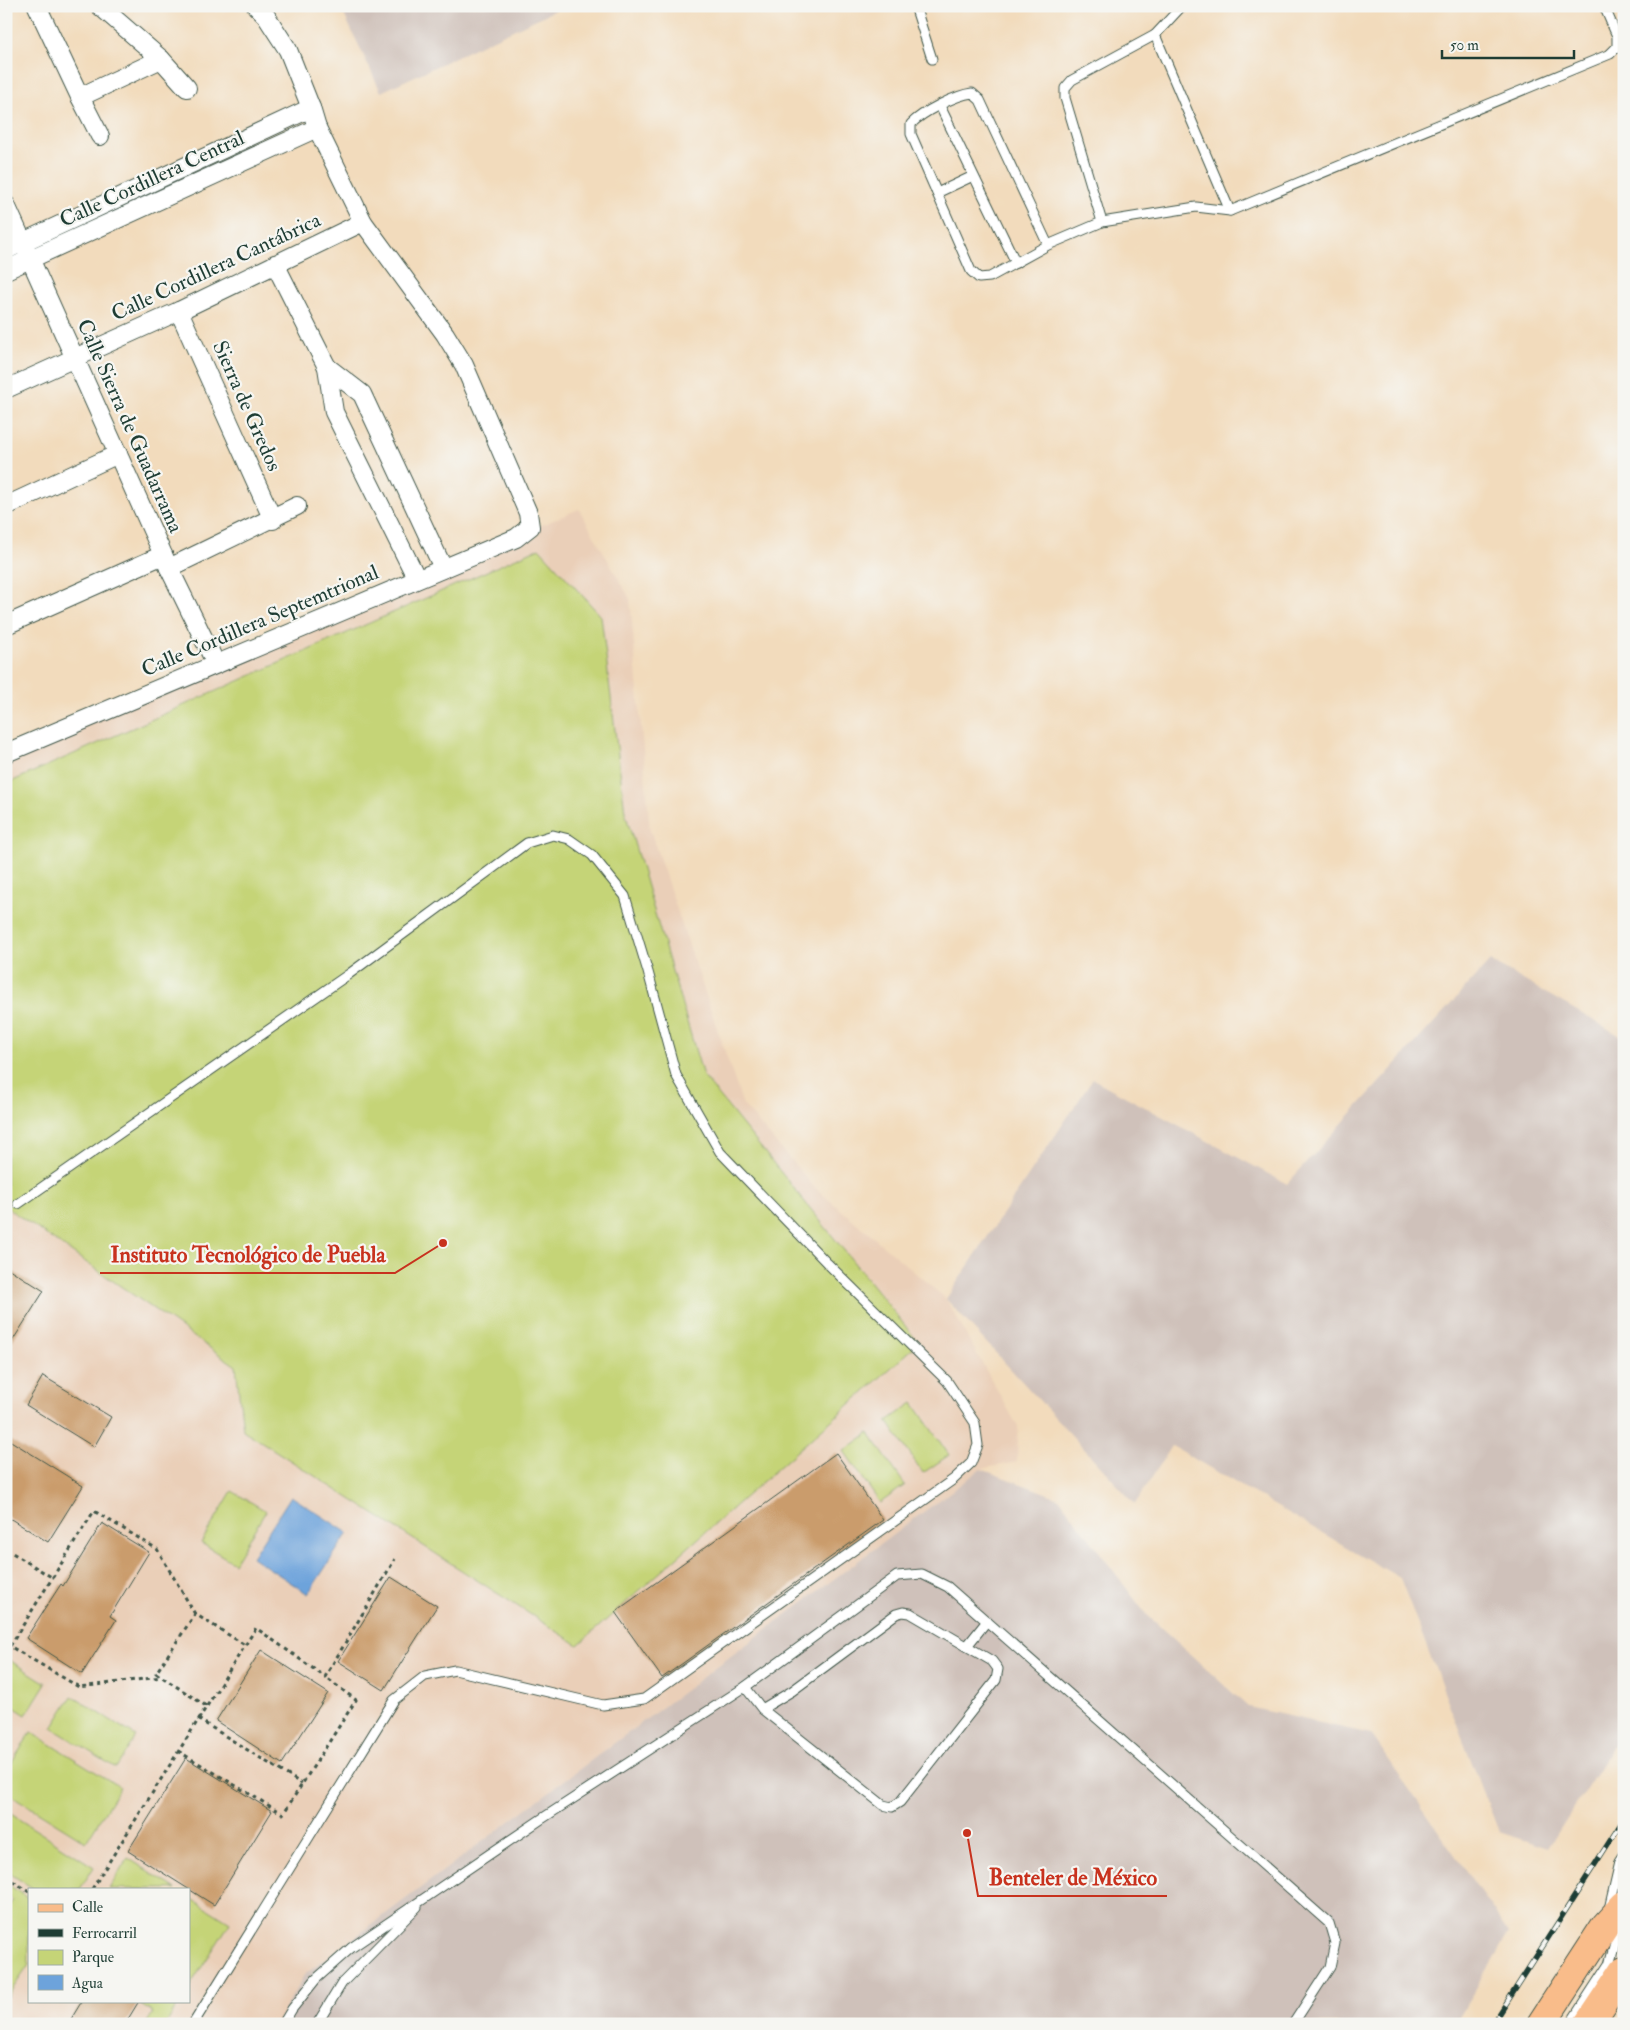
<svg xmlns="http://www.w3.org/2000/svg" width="1630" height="2030" viewBox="0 0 1630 2030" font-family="'IM FELL Double Pica',serif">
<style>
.built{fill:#eacfb8;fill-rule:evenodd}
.industrial{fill:#cfc1ba}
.green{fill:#c5d477;stroke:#728856}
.water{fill:#6da3db;stroke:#467088}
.building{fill:#ca9c6c}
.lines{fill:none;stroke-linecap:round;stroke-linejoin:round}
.service-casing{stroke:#3f5548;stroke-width:11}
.minor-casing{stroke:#3f5548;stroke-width:20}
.primary-casing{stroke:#3f5548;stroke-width:30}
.path{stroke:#3f5548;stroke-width:3;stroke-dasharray:4 4;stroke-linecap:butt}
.service{stroke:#fff;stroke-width:9}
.minor{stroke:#fff;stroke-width:18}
.primary{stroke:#f9bc8a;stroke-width:28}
.rail-casing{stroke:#1f3d34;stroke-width:5.5}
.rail{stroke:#f6f6f2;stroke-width:4;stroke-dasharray:11;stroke-linecap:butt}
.labels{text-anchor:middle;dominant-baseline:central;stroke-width:4.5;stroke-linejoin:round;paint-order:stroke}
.street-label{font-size:21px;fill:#1f3d34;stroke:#f6f6f2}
.leader{fill:none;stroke:#c8321e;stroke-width:2}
.callout-dot{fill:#c8321e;stroke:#f6f6f2;stroke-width:2}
.callout-label{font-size:22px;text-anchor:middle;font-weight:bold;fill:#c8321e;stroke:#f6f6f2;stroke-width:4.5;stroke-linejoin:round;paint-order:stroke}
</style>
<rect width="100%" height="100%" fill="#f6f6f2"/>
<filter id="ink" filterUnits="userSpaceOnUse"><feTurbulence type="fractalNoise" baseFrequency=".02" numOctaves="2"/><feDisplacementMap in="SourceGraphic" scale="10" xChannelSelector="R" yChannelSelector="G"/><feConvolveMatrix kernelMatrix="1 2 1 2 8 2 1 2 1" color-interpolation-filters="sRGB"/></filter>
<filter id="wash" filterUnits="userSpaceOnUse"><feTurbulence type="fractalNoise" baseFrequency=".0096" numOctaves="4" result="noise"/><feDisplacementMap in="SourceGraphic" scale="20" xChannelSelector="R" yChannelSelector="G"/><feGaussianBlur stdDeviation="1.12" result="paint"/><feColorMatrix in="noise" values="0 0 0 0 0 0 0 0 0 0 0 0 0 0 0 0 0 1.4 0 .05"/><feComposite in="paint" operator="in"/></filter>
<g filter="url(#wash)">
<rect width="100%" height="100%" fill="#f2dbbc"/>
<path class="built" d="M579 509 630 599 650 830 743 1105 814 1187 946 1299 1018 1427 1017 1462 981 1469 304 1975 276 2024H6V756ZM29 1889H189V2001H29Z"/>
<g class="industrial">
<path d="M340 6H564L381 92Z"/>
<path d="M1490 961 1624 1038V1729L1548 1848 1499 1832 1400 1578 1172 1446 1135 1504 946 1299 1093 1079 1287 1184Z"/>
<path d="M981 1469 1059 1498 1145 1613 1248 1707 1371 1734 1509 1933 1454 2024H276L304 1975Z"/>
</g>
<g class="green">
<path d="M539 548 601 616 625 812 703 1076 919 1343 578 1645 243 1430 236 1366 6 1207V784Z"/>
<path d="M913 1403 949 1455 923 1473 887 1421Z"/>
<path d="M869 1433 905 1485 880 1503 844 1451Z"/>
<path d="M232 1491 266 1511 234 1563 201 1543Z"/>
<path d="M6 1658 46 1683 26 1715 6 1702Z"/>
<path d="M72 1696 136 1736 116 1768 52 1728Z"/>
<path d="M31 1732 120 1787 86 1842 6 1792V1772Z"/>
<path d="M6 1811 94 1867 80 1889H34L6 1871Z"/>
<path d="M128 1858 176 1889H109Z"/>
<path d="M6 1883 29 1899V1965L7 1997 6 1910 13 1900 6 1895Z"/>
<path d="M189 1897 230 1923 189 1987Z"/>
<path d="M144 2001H180L166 2024H146L153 2013 141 2005Z"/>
</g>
<path class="water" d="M291 1496 348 1533 308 1594 252 1557Z"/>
<g id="blocks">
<g class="building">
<path d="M6 1267 44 1291 6 1351Z"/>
<path d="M43 1376 111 1417 94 1447 26 1405Z"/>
<path d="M6 1438 83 1486 48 1542 6 1516Z"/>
<path d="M836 1453 883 1520 662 1678 615 1612Z"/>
<path d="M102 1523 149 1552 110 1616 116 1620 82 1674 26 1638 61 1584 63 1586Z"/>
<path d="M391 1577 437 1606 384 1690 338 1661Z"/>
<path d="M261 1650 328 1693 282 1764 216 1721Z"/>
<path d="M186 1758 272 1811 214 1905 128 1851Z"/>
<path d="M82 2001H139L125 2024H68Z"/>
</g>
</g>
</g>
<g filter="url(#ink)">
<use href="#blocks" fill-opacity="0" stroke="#3f5548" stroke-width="1"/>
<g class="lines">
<g class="service-casing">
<g id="service">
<path d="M915 6 932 59"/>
<path d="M1155 35 1182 6"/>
<path d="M940 106 1016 263"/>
<path d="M937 193 973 176"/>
<path d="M1102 222 1196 207 1230 211"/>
<path d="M1048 245 980 100 972 93C956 95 922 112 911 124V134L971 271 979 278 990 277 1048 245 1102 222 1065 98V88L1072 80 1155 35 1230 211 1610 54 1617 47V36L1604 6"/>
<path d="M18 1204 349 974 527 843 553 835 569 839 592 855 625 896 648 972 676 1075 720 1152 827 1263 947 1381 975 1423 978 1445 971 1463 954 1479 644 1699 603 1705 455 1670 425 1676 394 1700 193 2024"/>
<path d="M967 1646 987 1621"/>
<path d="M745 1687 762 1709 883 1805 892 1807 900 1802 996 1680 998 1669 992 1661 910 1613 903 1612 896 1614 792 1691 762 1709"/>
<path d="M1609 1909 1620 1862 1624 1856"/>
<path d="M283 2024 292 2009 316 1979 351 1948 540 1820 745 1687 897 1576 922 1574 948 1587 1329 1923 1335 1943 1330 1967 1293 2024"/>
<path d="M317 2024 342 1983 417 1907"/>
<path d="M1570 2024 1609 1964 1621 1922"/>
</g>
</g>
<g class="minor-casing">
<g id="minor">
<path d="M37 6 80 97 100 136"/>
<path d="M100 6 161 59 187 88"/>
<path d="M80 97 161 59"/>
<path d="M6 205 169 568 216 664"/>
<path d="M6 250 311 108"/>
<path d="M275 264 327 367 334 412 417 579"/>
<path d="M6 270 317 128"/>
<path d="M179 311 273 520"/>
<path d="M327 367 362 394 443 568"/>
<path d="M6 389 179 311 363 222"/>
<path d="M6 506 118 454"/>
<path d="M169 568 297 506"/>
<path d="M6 625 163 555"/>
<path d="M6 753 516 538 530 527 528 513 464 365 445 334 363 222 317 128 311 108 288 50 266 16 256 6"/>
</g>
</g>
<g class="primary-casing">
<g id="primary">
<path d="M1541 2024 1605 1926 1624 1905"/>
<path d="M1588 2024 1624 1970"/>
</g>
</g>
<g class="path">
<path d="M6 1549 53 1578"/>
<path d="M6 1644 79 1687 161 1677"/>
<path d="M10 1646 94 1511 157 1549 195 1614"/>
<path d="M206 1706 156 1673 195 1614 245 1645"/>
<path d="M198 1719 302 1784"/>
<path d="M178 1751 283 1814 356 1700 325 1677"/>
<path d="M6 1877 29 1892"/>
<path d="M92 1889 256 1628 325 1677 395 1559"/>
</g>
<use href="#service" class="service"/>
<use href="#minor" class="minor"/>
<use href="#primary" class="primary"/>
<g class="rail-casing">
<path id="rail" d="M1493 2024 1624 1819"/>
</g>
<use href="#rail" class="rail"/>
</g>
</g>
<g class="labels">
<g class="street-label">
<text transform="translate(152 179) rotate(-25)">Calle Cordillera Central</text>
<text transform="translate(216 267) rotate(-25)">Calle Cordillera Cantábrica</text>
<text transform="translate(247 406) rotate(66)">Sierra de Gredos</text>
<text transform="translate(130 426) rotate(66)">Calle Sierra de Guadarrama</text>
<text transform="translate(260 621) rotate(-23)">Calle Cordillera Septemtrional</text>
</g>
</g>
<path class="leader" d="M443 1243L395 1273H100M967 1833L978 1896H1167"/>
<g class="callout-dot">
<circle cx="443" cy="1243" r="5"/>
<circle cx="967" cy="1833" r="5"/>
</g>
<g class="callout-label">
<text x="248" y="1262">Instituto Tecnológico de Puebla</text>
<text x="1073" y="1885">Benteler de México</text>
</g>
<rect width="1630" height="2030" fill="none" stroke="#f6f6f2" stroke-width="25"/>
<rect x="28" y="1888" width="162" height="115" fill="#f6f6f2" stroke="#a0aca6"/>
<rect x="38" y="1904" width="25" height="8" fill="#f9bc8a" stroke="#a0aca6"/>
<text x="72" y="1912" font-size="15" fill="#1f3d34">Calle</text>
<rect x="38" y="1929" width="25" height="8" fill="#1f3d34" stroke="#a0aca6"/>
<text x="72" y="1938" font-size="15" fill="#1f3d34">Ferrocarril</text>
<rect x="38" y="1950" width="25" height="15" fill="#c5d477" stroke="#a0aca6"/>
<text x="72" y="1962" font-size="15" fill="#1f3d34">Parque</text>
<rect x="38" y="1975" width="25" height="15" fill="#6da3db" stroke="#a0aca6"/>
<text x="72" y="1988" font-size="15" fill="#1f3d34">Agua</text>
<path d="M1442 50v8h132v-8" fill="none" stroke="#1f3d34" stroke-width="2.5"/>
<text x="1450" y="50" font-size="15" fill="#1f3d34" stroke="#f6f6f2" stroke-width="4" paint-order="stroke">50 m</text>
</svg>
